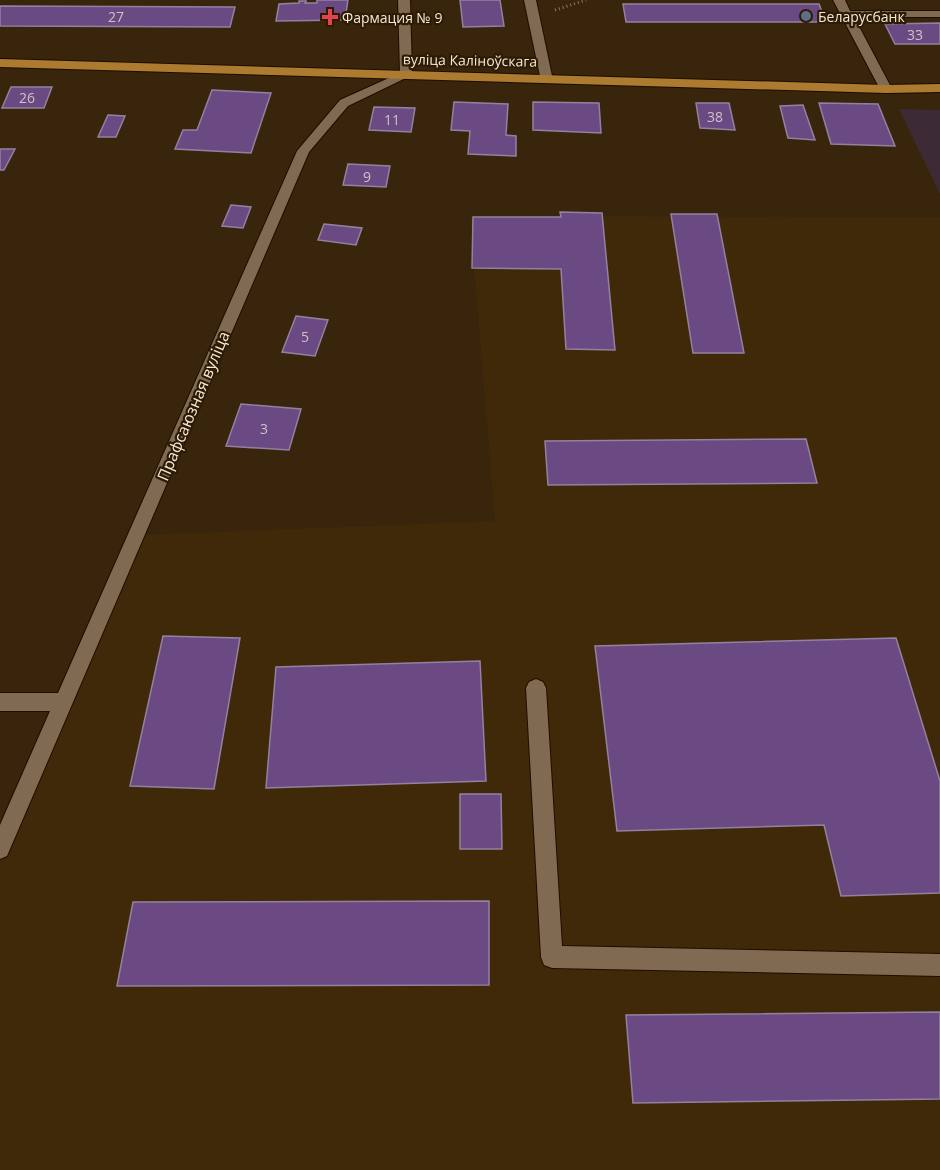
<svg xmlns="http://www.w3.org/2000/svg" width="940" height="1170" viewBox="0 0 940 1170" font-family="'Open Sans',sans-serif">
<style>
.built{fill:#402909}
.education{fill:#3c2b34}
.building{fill:#6b4982;stroke:#92829f;stroke-width:1.5}
.lines{fill:none;stroke-linecap:round;stroke-linejoin:round}
.minor-casing{stroke:#1e0d00;stroke-width:2}
.major-casing{stroke:#1e0d00;stroke-width:2}
.path{stroke:#897965;stroke-width:3;stroke-dasharray:1 3;stroke-linecap:butt}
.minor{fill:#806a51;fill-rule:evenodd}
.major{fill:#ac7b30;fill-rule:evenodd}
.service-dot{fill:#5c6f8a;stroke:#2d1b03;stroke-width:2}
.health-dot{fill:#e0444e;stroke:#2d1b03;stroke-width:2}
.labels{text-anchor:middle;dominant-baseline:central;stroke-width:4.5;stroke-linejoin:round;paint-order:stroke}
.number-label{font-size:14px;fill:#d2c0c3}
.far-poi-label{font-size:14px;fill:#f4e7d9;stroke:#2d1b03;text-anchor:start}
.far-street-label{font-size:14px;fill:#f4e7d9;stroke:#2d1b03}
.street-label{font-size:16px;fill:#f4e7d9;stroke:#2d1b03}
</style>
<rect width="100%" height="100%" fill="#38250c"/>
<path class="built" d="M470 216 940 217V1170H0V862L144 535 495 521Z"/>
<path class="education" d="M899 109 940 110V194Z"/>
<g class="building">
<path d="M317 0H348L345 20 276 21 279 4 299 3V1H306L305 3H317Z"/>
<path d="M460 0H500L504 26 463 27Z"/>
<path d="M623 4H819L826 22H626Z"/>
<path d="M0 6 235 7 230 27 0 26Z"/>
<path d="M940 23V44H895L885 24Z"/>
<path d="M11 87H52L44 108H2Z"/>
<path d="M212 90 271 93 251 153 175 149 183 130H197Z"/>
<path d="M454 102 508 104 506 135 516 136V156L468 154 470 131 451 130Z"/>
<path d="M533 102 599 103 601 133 533 130Z"/>
<path d="M696 103H729L735 130 700 128Z"/>
<path d="M819 103 878 104 895 146 831 144Z"/>
<path d="M803 105 815 140 788 138 780 106Z"/>
<path d="M374 107 415 108 411 132 369 130Z"/>
<path d="M108 115 125 116 116 137H98Z"/>
<path d="M0 149H15L4 170H0Z"/>
<path d="M348 164 390 166 386 187 343 185Z"/>
<path d="M231 205 251 207 243 228 222 226Z"/>
<path d="M560 212 602 213 615 350 566 349 561 269 472 268 473 217H561Z"/>
<path d="M671 214H717L744 353H693Z"/>
<path d="M324 224 362 228 356 245 318 240Z"/>
<path d="M296 316 328 320 315 356 282 352Z"/>
<path d="M241 404 301 409 289 450 226 446Z"/>
<path d="M806 439 817 483 548 485 545 441Z"/>
<path d="M163 636 240 638 214 789 130 786Z"/>
<path d="M896 638 940 781V893L841 896 824 825 617 831 595 646Z"/>
<path d="M480 661 486 781 266 788 276 667Z"/>
<path d="M460 794H501L502 849H460Z"/>
<path d="M489 901V985L117 986 133 902Z"/>
<path d="M940 1012V1099L633 1103 626 1015Z"/>
</g>
<g class="lines">
<g class="minor-casing">
<g id="minor">
<path d="M398 0H410L412 75 348 106 309 152 7 856 0 859V825L50 711H0V693H58L297 151 340 100 400 73Z"/>
<path d="M524 0H536L552 76 550 79H542L540 76Z"/>
<path d="M833 0H845L850 11H940V17H854L892 89 886 93 880 89Z"/>
<path d="M536 679 543 682 546 688 562 946 940 954V976L552 968 544 965 541 957 526 688 529 682Z"/>
</g>
</g>
<g class="major-casing">
<path id="major" d="M0 59 886 85 940 84V92L886 93 0 67Z"/>
</g>
<path class="path" d="M555 10 586 0"/>
<use href="#minor" class="minor"/>
<use href="#major" class="major"/>
</g>
<circle class="service-dot" cx="806" cy="16" r="6"/>
<path class="health-dot" d="M327 8h6v6h6v6h-6v6h-6v-6h-6v-6h6z"/>
<g class="labels">
<g class="number-label">
<text x="116" y="16">27</text>
<text x="915" y="34">33</text>
<text x="27" y="97">26</text>
<text x="715" y="116">38</text>
<text x="392" y="119">11</text>
<text x="367" y="176">9</text>
<text x="305" y="336">5</text>
<text x="264" y="428">3</text>
</g>
<g class="far-poi-label">
<text x="818" y="16">Беларусбанк</text>
<text x="342" y="17">Фармация № 9</text>
</g>
<g class="far-street-label">
<text transform="translate(470 60) rotate(1)">вуліца Каліноўскага</text>
</g>
<g class="street-label">
<text transform="translate(193 406) rotate(-67)">Прафсаюзная вуліца</text>
</g>
</g>
</svg>
